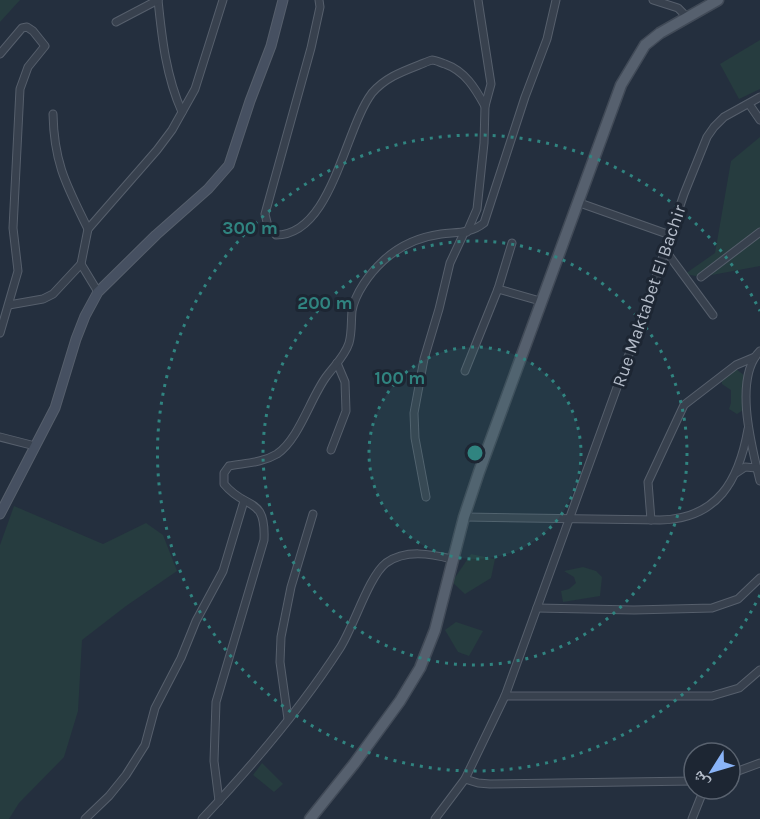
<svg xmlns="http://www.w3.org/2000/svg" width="760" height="819" viewBox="0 0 760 819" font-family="Karla,'Noto Naskh Arabic',sans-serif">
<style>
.green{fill:#263c3f}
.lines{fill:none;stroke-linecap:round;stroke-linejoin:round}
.street-casing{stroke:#565f6c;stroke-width:9}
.secondary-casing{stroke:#565f6c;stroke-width:11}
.primary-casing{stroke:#414a57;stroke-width:13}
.street{stroke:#38414e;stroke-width:7}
.secondary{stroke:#465061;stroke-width:9}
.primary{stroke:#56606e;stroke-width:10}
.ring{fill:none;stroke:#308480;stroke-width:3;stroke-dasharray:3 6}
.labels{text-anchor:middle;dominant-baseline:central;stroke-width:6;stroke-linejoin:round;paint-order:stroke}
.street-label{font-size:18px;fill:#b4bcc9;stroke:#1d2633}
.centre{fill:#308480;stroke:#1d2633;stroke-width:3}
.ring-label{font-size:18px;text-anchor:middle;font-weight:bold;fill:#308480;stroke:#1d2633;stroke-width:6;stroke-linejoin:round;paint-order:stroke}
</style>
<rect width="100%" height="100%" fill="#242f3e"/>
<g class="green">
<path d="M0 0H20L0 22Z"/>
<path d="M760 40V89L739 99 720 64Z"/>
<path d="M760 137V266L701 277 685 274 715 253 731 161Z"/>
<path d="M736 369 745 376 743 410 737 414 729 409 731 403V390L722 384V379Z"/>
<path d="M14 506 103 544 146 523 163 535 177 571 126 606 82 640 78 711 64 757 19 803 9 819H0V545Z"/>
<path d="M471 554 495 559 491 578 465 594 452 582Z"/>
<path d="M583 567 596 571 602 577 600 596 563 602 561 591 569 589 576 583 574 577 564 571Z"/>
<path d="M456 622 483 631 469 656 458 652 445 630Z"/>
<path d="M262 763 283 784 274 792 253 775Z"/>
</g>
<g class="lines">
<g class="street-casing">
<g id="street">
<path d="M158 0C162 39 166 76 182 112"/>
<path d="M319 0 320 7 311 48 265 214 268 226 276 235C332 235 344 130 372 93 385 78 401 72 419 65 422 64 428 61 432 60 436 60 441 63 445 64 465 71 475 88 485 106"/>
<path d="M653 0 678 8 687 17"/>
<path d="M116 22 158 0"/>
<path d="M0 54 22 28 27 27 33 31 45 46 28 67 20 89 13 228 18 271 0 333"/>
<path d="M749 104 760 120"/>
<path d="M53 114C54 164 67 186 88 229"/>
<path d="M577 202 670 235"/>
<path d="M467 232 477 209 484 143 485 106 491 84 478 0"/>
<path d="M512 243 498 289 540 301"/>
<path d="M665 250 713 315"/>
<path d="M701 277 760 232"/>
<path d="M98 292 81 264 88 229 157 150 172 130 195 89 223 0"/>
<path d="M9 305 43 299 53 294 81 264"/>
<path d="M760 351C733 378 752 448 760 481"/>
<path d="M465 371 498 289"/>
<path d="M0 437 35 446"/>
<path d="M331 450 346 411 345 382 337 363"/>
<path d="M736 473 745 467 757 468"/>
<path d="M426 497 415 438 414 413 424 359 439 309 450 263 464 233"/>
<path d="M464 517 660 520C718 519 739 480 748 429"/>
<path d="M651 520 648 482 684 405 736 365 755 357"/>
<path d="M537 608 634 610 712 608 738 599 760 578"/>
<path d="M505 696H712L739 688 760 670"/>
<path d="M288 719 280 662 281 637 291 587 313 514"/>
<path d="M730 774 760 763"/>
<path d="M465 779 478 783 490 784 694 781"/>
<path d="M219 801 214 761 216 702 264 540C266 495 246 511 224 484V473L229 466C245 463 262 463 277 454 299 439 310 399 326 377 334 366 345 356 349 343 352 333 351 321 352 311 355 293 370 273 383 261 399 246 419 237 441 234 457 232 470 234 484 223L525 97 547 39 556 0"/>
<path d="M85 819 109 796 126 775 145 745 155 708 181 658 196 621 223 571 244 501"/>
<path d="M202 819C253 765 300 710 340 648 354 626 369 576 386 563 406 549 431 554 452 559"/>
<path d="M435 819 465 779 505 696 640 324 684 194 707 137 714 127 724 117 760 97"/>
<path d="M692 819 704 789"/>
</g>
</g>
<g class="secondary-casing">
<path id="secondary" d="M0 514 55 408 76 339 85 316 98 292 156 235 208 189 229 165 250 101 271 46 283 0"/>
</g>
<g class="primary-casing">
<path id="primary" d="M310 819 354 764 400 701 420 668 435 630 464 517 479 472 621 85 645 45 660 33 718 0"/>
</g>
<use href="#street" class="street"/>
<use href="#secondary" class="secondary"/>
<use href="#primary" class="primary"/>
</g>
<circle cx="475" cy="453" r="106" fill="#308480" fill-opacity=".12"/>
<g class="ring">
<circle cx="475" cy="453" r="106"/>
<circle cx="475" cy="453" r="212"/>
<path d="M760 595A318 318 0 1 1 760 311"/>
</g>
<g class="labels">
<g class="street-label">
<text transform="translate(649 296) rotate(-71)">Rue Maktabet El Bachir</text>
</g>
</g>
<circle cx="475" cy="453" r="9" class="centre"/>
<g class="ring-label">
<text x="250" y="234">300 m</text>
<text x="325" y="309">200 m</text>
<text x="400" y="384">100 m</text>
</g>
<g transform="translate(712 771) rotate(233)"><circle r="28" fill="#1d2633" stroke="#59626f" stroke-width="1.5"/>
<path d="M0-4.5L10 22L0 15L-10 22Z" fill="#8ab4f8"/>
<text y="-9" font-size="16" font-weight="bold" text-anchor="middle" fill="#b4bcc9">ش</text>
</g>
</svg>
